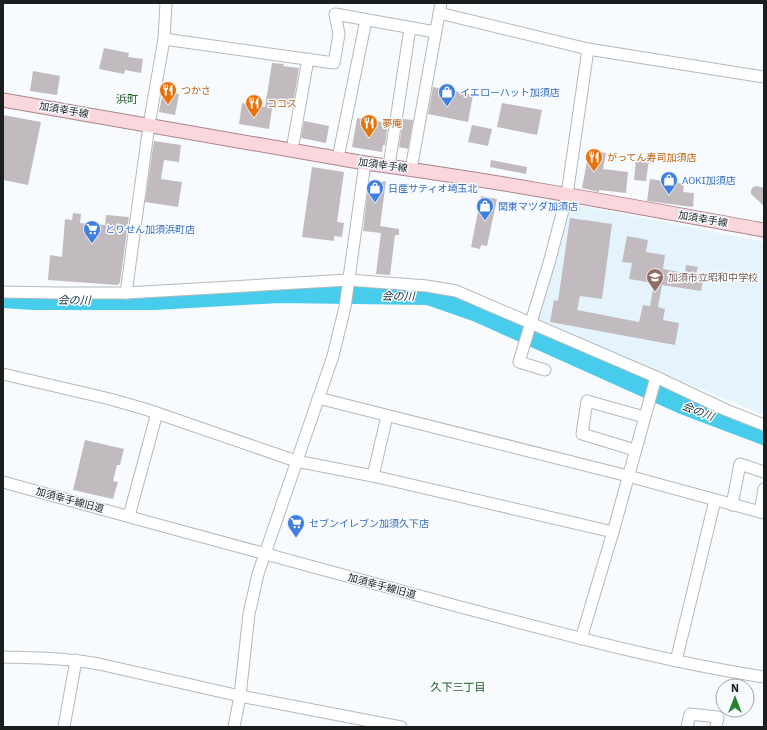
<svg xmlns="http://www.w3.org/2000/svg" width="767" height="730" viewBox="0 0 767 730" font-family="'IBM Plex Sans','Noto Sans JP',sans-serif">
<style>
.built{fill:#e5f3fc}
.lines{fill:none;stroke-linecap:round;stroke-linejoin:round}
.river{stroke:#47cceb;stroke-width:18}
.building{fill:#c1bbbf}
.minor-casing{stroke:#b3b9bd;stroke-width:13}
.major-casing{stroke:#aa858c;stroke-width:15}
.minor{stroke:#fff;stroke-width:11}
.major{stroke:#fad7dd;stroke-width:13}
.labels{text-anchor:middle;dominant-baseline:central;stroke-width:3;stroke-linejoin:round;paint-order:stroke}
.food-label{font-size:10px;fill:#c56008;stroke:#f7fbfe;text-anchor:start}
.shop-label{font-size:10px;fill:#366cbe;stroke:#f7fbfe;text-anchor:start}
.street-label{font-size:10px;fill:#1b1e1f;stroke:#f7fbfe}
.education-label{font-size:10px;fill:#785e54;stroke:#f7fbfe;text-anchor:start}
.neighbourhood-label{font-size:11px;fill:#225a27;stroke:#f7fbfe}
.water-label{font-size:11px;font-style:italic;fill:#1c3238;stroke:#f7fbfe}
</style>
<rect width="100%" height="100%" fill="#f7fbfe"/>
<path class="built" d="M568 203 764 242V415L537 321Z"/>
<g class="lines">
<path class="river" d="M3 299 34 301H155L279 294 428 296 477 313 682 405 764 436"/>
</g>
<g class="building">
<path d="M104 48 129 53 128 57 143 59 141 73 125 70 124 74 99 69Z"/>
<path d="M272 63 284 64 283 66 299 68 293 105 273 102 269 129 239 124 242 103 265 107Z"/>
<path d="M33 71 60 76 57 95 30 91Z"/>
<path d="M433 87 473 95 468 122 428 114Z"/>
<path d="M163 91 179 94 175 115 159 112Z"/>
<path d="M502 103 542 110 537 135 497 127Z"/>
<path d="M3 115 41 122 28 185 3 180Z"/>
<path d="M357 118 388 123 385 145H383L382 152 352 147Z"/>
<path d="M403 119 413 120 408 149 399 147Z"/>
<path d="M304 121 329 126 326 143 301 138Z"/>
<path d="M472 125 492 129 488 146 468 142Z"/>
<path d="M154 141 181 145 179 162 164 160 161 179 182 182 178 207 145 202Z"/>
<path d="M589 150 606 153 603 169 628 172 626 193 599 190V192L582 188Z"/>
<path d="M636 159 649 160 646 181 634 180Z"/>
<path d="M491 160 527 167 526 174 490 167Z"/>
<path d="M312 167 344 172 337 222 344 223 342 237 334 236V241L302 237Z"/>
<path d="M650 179 684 184 683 192 694 193 693 207 647 201Z"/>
<path d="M386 181 380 226 399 229V235H395L390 275 376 274 381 233 363 231 368 189 375 183Z"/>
<path d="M757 186 764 188V206L751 194V190L753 187Z"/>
<path d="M481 196 497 199 487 246 481 245 480 249 471 247Z"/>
<path d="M73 213 81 214 80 223 105 225 106 215 129 217 120 282 118 285 48 280 50 255 62 257 65 219 72 220Z"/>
<path d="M570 218 612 224 602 299 580 296 577 310 639 322 643 305 650 306 654 283 629 279 632 263 622 262 627 236 648 240 646 252 665 255 663 269 685 273 686 265 698 267 696 274 704 275 701 291 662 285 658 307 665 309 663 320 679 323 675 345 550 322 554 300 558 301Z"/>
<path d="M85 440 124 449 120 465H117L113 481 118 482 113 499 73 490Z"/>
</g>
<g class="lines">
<g class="minor-casing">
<g id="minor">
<path d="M439 13 588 49 764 77"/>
<path d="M164 39 334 63 339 34 335 14 435 32"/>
<path d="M292 150 308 59"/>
<path d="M338 158 366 20"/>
<path d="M389 166 410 28"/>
<path d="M411 169 441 3"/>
<path d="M3 292 59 293H126L348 280 427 286 456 291 656 377 726 410 764 425"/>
<path d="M126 293 149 125 164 39 166 3"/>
<path d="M545 370 519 362 549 263 567 195 588 49"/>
<path d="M3 374 110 399 145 409 296 461 373 476 613 532"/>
<path d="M318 398 628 476 764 513"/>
<path d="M635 450 582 434 587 401 644 417"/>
<path d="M373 476 387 416"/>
<path d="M3 482C153 523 302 565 453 605 556 632 659 661 764 677"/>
<path d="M732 505 740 464 764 472"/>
<path d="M760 512 764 489"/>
<path d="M129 516 157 413"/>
<path d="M581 639 613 532 656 377"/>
<path d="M3 657C36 658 67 658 99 664L240 696 401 727"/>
<path d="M676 661 715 500"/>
<path d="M64 727 76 660"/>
<path d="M234 727 240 696 249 614 258 574 333 356 345 307 365 163"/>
<path d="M687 727 690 714 718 717 716 727"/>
</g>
</g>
<g class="major-casing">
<path id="major" d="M3 100 365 163C499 181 631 206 764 230"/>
</g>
<use href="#minor" class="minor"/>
<use href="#major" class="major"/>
</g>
<defs>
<g id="restaurant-pin" transform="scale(0.9)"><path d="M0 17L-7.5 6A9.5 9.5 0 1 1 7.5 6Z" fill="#e8710a" stroke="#f7fbfe"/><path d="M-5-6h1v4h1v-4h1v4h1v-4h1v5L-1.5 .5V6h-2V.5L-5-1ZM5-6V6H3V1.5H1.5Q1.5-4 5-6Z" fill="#fff"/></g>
<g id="shop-pin" transform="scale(0.9)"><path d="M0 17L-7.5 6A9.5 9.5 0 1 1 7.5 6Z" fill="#3f7fe0" stroke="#f7fbfe"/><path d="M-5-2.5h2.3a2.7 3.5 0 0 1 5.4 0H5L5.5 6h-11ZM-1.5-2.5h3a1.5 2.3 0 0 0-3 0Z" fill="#fff"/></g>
<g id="supermarket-pin" transform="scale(0.9)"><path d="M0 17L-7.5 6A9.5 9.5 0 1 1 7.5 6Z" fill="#3f7fe0" stroke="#f7fbfe"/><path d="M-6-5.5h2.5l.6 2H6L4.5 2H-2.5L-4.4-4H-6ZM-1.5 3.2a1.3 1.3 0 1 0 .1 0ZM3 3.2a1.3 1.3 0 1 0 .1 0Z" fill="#fff"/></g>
<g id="school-pin" transform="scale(0.9)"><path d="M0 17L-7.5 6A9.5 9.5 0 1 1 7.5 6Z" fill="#8d6e63" stroke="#f7fbfe"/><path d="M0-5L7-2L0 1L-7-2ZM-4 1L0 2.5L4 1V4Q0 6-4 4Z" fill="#fff"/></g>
</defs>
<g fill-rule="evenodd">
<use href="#restaurant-pin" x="168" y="90"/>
<use href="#shop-pin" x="447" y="92"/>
<use href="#restaurant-pin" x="254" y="103"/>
<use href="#restaurant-pin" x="369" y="123"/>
<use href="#restaurant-pin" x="594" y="157"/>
<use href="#shop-pin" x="669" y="180"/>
<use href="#shop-pin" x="375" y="188"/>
<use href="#shop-pin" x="485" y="206"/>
<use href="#supermarket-pin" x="92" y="229"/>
<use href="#school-pin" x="655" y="277"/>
<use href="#supermarket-pin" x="296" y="523"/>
</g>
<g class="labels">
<g class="food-label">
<text x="181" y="90">つかさ</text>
<text x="267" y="103">ココス</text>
<text x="382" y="123">夢庵</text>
<text x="607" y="157">がってん寿司加須店</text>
</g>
<g class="shop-label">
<text x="460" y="92">イエローハット加須店</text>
<text x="682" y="180">AOKI加須店</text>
<text x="388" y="188">日産サティオ埼玉北</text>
<text x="498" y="206">関東マツダ加須店</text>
<text x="105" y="229">とりせん加須浜町店</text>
<text x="309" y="523">セブンイレブン加須久下店</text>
</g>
<g class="street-label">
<text transform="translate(64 110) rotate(10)">加須幸手線</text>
<text transform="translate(383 165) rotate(8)">加須幸手線</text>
<text transform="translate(703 219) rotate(10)">加須幸手線</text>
<text transform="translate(70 500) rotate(15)">加須幸手線旧道</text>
<text transform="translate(382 586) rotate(15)">加須幸手線旧道</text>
</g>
<g class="education-label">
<text x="668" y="277">加須市立昭和中学校</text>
</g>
<g class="neighbourhood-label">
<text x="127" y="99">浜町</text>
<text x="458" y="687">久下三丁目</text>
</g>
<g class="water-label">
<text transform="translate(398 296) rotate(1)">会の川</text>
<text transform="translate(74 300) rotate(1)">会の川</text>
<text transform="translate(698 411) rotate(21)">会の川</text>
</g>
</g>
<rect width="767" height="730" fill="none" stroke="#1b1e1f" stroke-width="8"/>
<g transform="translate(735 698)"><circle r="19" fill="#f7fbfe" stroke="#9fa3a5"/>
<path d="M0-3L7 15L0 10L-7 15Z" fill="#278333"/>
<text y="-6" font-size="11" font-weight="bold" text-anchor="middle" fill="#1b1e1f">N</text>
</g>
</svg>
